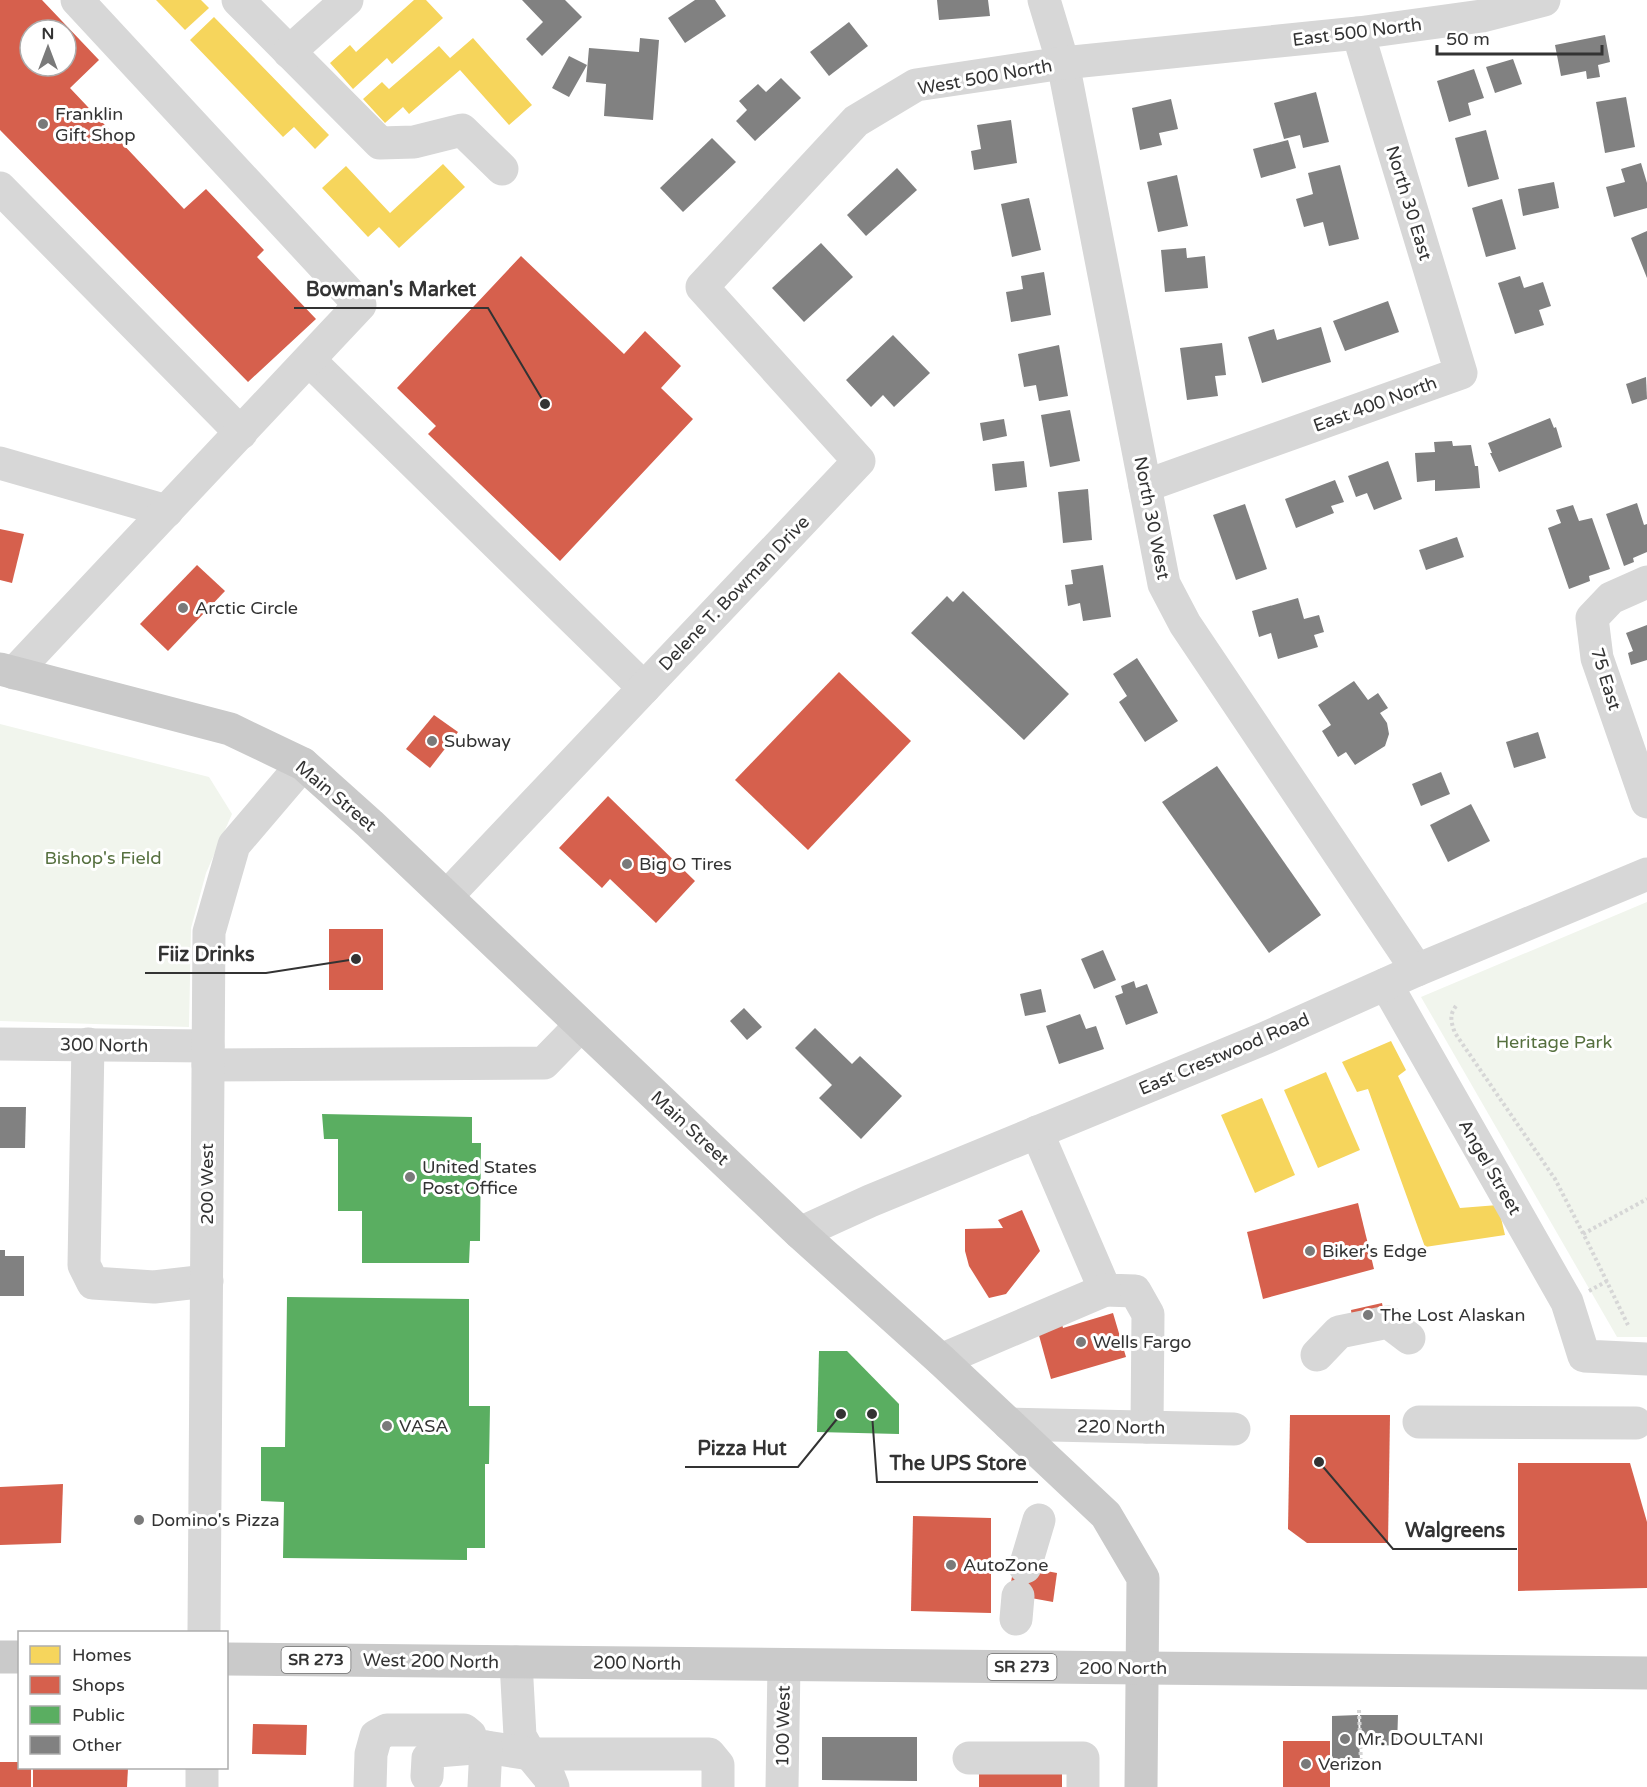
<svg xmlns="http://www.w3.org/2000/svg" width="1647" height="1787" viewBox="0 0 1647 1787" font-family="'Varela Round',sans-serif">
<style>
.green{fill:#f1f5ed}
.homes{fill:#f6d55c}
.shops{fill:#d6604d;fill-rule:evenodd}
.public{fill:#5aae61}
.building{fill:#818181}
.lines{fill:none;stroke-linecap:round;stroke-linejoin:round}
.path{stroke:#d6d6d6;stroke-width:4;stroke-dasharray:3 3;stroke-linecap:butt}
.minor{stroke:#d7d7d7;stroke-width:33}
.major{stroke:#cacaca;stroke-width:33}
.poi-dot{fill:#7a7a7a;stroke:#fff;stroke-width:2}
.labels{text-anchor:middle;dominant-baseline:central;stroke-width:6;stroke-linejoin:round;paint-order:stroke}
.shield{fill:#fff;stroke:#707070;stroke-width:1.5}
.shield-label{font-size:16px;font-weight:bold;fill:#333}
.street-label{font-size:18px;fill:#333;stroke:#fff}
.poi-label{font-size:18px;fill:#333;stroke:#fff;text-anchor:start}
.park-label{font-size:18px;fill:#56703f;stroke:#fff}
.leader{fill:none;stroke:#333;stroke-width:2}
.callout-dot{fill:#333;stroke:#fff;stroke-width:2}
.callout-label{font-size:20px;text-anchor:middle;font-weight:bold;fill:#333;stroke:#fff;stroke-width:6;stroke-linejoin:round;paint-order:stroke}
</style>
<rect width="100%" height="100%" fill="#fff"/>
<g class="green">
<path d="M0 724 209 777 232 814 206 873 191 928 189 1027 0 1021Z"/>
<path d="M1647 902V1337H1617L1421 997Z"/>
</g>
<g class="homes">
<path d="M156 0H201L209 8 185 30Z"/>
<path d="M414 0H426L443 18 392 64 387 58 353 89 330 63 350 45 356 52Z"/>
<path d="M214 17 329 135 315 149 294 127 283 137 190 40Z"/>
<path d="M473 38 532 105 509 125 460 70 409 114 403 107 385 123 363 99 382 82 389 89 439 46 450 58Z"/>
<path d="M443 164 465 187 399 248 379 227 368 237 322 188 346 166 390 213Z"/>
<path d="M1391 1041 1406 1070 1398 1076 1460 1208 1498 1205 1505 1235 1425 1247 1368 1089 1357 1092 1342 1062Z"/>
<path d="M1326 1072 1360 1150 1318 1168 1284 1090Z"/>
<path d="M1262 1098 1295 1175 1255 1193 1221 1115Z"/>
</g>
<g class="shops">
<path d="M0 0H42L99 60 70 88 184 209 206 189 264 250 257 257 316 319 248 382 0 130ZM30 30H66V66H30Z"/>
<path d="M521 256 624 354 645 331 681 366 661 388 693 419 560 561 428 434 436 426 397 388Z"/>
<path d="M0 529 24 534 12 583 0 580Z"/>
<path d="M197 565 225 591 168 651 140 624Z"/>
<path d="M839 672 911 741 808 850 735 780Z"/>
<path d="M434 715 458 732 430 768 406 749Z"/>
<path d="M608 796 695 881 656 923 610 879 602 888 559 848Z"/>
<rect x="329" y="929" width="54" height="61"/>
<path d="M1358 1203 1374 1269 1263 1299 1247 1232Z"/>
<path d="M1022 1210 1040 1251 1006 1294 989 1298 969 1266 965 1251V1229L1003 1228 998 1220Z"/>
<path d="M1056 1303 1063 1328 1113 1313 1126 1357 1051 1379 1032 1310Z"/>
<path d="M1382 1303 1385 1320 1353 1327 1351 1310Z"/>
<path d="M1290 1415H1390L1388 1543H1307L1288 1529Z"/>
<path d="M1518 1463H1630L1647 1522V1588L1518 1591Z"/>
<path d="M63 1484 61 1543 0 1545V1487Z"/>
<path d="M913 1516 991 1518V1613L911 1611Z"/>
<path d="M1014 1565 1057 1573 1053 1602 1009 1594Z"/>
<path d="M253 1724 307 1725 306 1755 252 1754Z"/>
<rect x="1283" y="1741" width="47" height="46"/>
<path d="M0 1762H20V1768H31V1787H0Z"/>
<rect x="979" y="1766" width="83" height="21"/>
<path d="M33 1768H128L127 1787H33Z"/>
</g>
<g class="public">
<path d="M322 1114 472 1117V1143H481L480 1241H470L469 1263H362V1211H338V1139H324Z"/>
<path d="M287 1297 469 1299V1406H490L489 1464H485V1548H467V1560L283 1558 284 1502 261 1501V1447H285Z"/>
<path d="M819 1351H847L899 1404V1434L817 1432Z"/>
</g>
<g class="building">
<path d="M522 0H565L582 17 542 56 526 39 543 22Z"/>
<path d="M695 0H715L726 16 685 43 668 18Z"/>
<path d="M937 0H988L990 16 939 20Z"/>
<path d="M849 22 868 46 829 76 810 52Z"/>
<path d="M1605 35 1610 62 1598 65 1600 77 1587 79 1586 71 1561 76 1555 45Z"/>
<path d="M640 38 659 40 653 120 604 116 606 84 586 82 589 48 639 52Z"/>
<path d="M569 56 587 65 569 97 552 88Z"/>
<path d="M1513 59 1522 84 1495 93 1486 67Z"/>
<path d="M1474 69 1484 98 1468 103 1471 115 1449 122 1437 81Z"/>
<path d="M781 78 801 98 755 141 736 121 747 110 739 101 758 84 766 92Z"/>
<path d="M1316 92 1329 142 1303 148 1300 135 1284 139 1274 103Z"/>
<path d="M1626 97 1635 147 1605 153 1596 102Z"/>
<path d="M1171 99 1178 129 1159 133 1162 145 1140 150 1132 108Z"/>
<path d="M1011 120 1017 163 974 170 971 151 981 149 977 125Z"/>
<path d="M1486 130 1499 179 1468 187 1455 138Z"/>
<path d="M712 138 736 162 683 212 660 188Z"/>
<path d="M1288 140 1296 168 1261 178 1253 149Z"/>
<path d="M1641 163 1647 183V208L1614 217 1606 187 1625 182 1621 169Z"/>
<path d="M1340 165 1359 239 1329 246 1323 222 1304 227 1296 199 1313 194 1308 173Z"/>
<path d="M897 168 917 190 866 236 847 215Z"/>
<path d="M1177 175 1188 226 1158 232 1147 182Z"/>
<path d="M1554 182 1559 208 1523 216 1518 189Z"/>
<path d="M1029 198 1041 250 1012 257 1001 204Z"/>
<path d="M1502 199 1516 249 1486 257 1472 208Z"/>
<path d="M1647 231V278L1631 238Z"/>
<path d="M821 243 853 277 804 322 772 288Z"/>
<path d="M1186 248 1187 258 1205 256 1208 288 1165 292 1161 250Z"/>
<path d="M1044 272 1051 315 1011 322 1006 292 1023 289 1021 276Z"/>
<path d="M1520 276 1524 288 1543 282 1551 306 1539 310 1544 325 1515 334 1498 283Z"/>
<path d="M1388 301 1399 332 1345 351 1333 321Z"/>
<path d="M1321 327 1331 362 1262 383 1248 337 1274 329 1277 340Z"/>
<path d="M893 335 930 373 894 407 883 395 871 407 846 380Z"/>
<path d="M1222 343 1226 375 1215 376 1218 396 1187 400 1180 348Z"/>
<path d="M1059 345 1068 396 1039 401 1036 385 1024 387 1018 354Z"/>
<path d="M1646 377 1647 399 1632 404 1626 384Z"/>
<path d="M1070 410 1080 461 1050 467 1041 415Z"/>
<path d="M1550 418 1554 428 1556 427 1562 447 1499 472 1490 453H1492L1488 443Z"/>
<path d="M1004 419 1007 436 983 441 980 423Z"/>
<path d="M1452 441 1453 446 1471 445 1475 466H1478L1480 488 1435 491V480L1417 482 1415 453 1435 452 1434 442Z"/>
<path d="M1024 461 1027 487 995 491 992 464Z"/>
<path d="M1388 461 1402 499 1374 510 1367 493 1356 497 1348 476Z"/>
<path d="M1335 480 1344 502 1331 506 1334 513 1296 528 1285 499Z"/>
<path d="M1088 489 1092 540 1063 543 1058 492Z"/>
<path d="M1637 503 1644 525 1647 524V552L1633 558 1634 562 1624 566 1606 514Z"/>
<path d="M1245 504 1267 569 1236 580 1213 515Z"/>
<path d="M1573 505 1579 521 1592 518 1610 569 1589 576 1590 581 1569 589 1548 528 1561 523 1556 510Z"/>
<path d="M1457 537 1464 557 1426 570 1419 550Z"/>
<path d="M1103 565 1111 617 1083 621 1080 603 1068 606 1065 585 1073 584 1071 570Z"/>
<path d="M963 591 1069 694 1024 740 911 633 947 596 953 602Z"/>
<path d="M1298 598 1304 619 1319 615 1324 632 1314 635 1318 647 1278 659 1271 633 1259 637 1252 611Z"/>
<path d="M1647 625V660L1631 665 1628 653 1633 651 1626 633Z"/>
<path d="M1137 658 1178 721 1145 742 1119 702 1127 696 1113 674Z"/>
<path d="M1354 681 1368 700 1378 693 1388 708 1380 713 1387 723 1389 734 1385 746 1355 765 1346 752 1338 757 1322 731 1331 725 1318 705Z"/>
<path d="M1538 732 1546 758 1514 768 1506 742Z"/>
<path d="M1217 766 1321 915 1269 953 1162 802Z"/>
<path d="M1441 772 1450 794 1421 806 1412 784Z"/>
<path d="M1471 804 1490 841 1448 862 1430 825Z"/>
<path d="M1103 950 1116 980 1094 989 1081 959Z"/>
<path d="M1134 981 1136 988 1147 984 1158 1013 1126 1025 1115 996 1123 993 1121 986Z"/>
<path d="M1041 989 1046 1012 1025 1016 1020 994Z"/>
<path d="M744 1008 762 1027 747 1040 730 1021Z"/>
<path d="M1080 1014 1086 1029 1096 1026 1104 1049 1059 1064 1046 1026Z"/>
<path d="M815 1028 852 1064 860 1056 902 1096 861 1139 819 1098 832 1085 795 1048Z"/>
<path d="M0 1107H26L25 1148H0Z"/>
<path d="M0 1250H5V1256H24V1296H0Z"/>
<path d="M1358 1715 1360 1762H1332V1716Z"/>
<path d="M1360 1715H1398L1397 1745 1361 1746Z"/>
<path d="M822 1737H917V1781L822 1780Z"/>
</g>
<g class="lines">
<g class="path">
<path d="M1456 1006C1449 1015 1451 1022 1455 1033L1555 1179 1588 1243 1628 1325"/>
<path d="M1583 1234 1647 1199"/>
<path d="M1589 1291 1607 1281"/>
<path d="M1359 1710 1361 1764"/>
</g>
<g class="minor">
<path d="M238 0 380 143 414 142 462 130 502 169"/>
<path d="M1044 0 1063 63 1164 584 1185 624 1417 970"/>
<path d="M289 52 347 0"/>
<path d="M0 188 241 433"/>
<path d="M309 360 644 688"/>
<path d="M0 463 167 511"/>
<path d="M1145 486 1461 373 1358 33"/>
<path d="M1647 582 1611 598 1592 618 1597 658 1647 802"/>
<path d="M14 673 360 305 77 0"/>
<path d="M447 896 859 461 702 287 856 121 916 85 1063 63 1358 33 1482 16 1544 0"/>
<path d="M1386 984 1567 1302 1584 1356 1647 1359"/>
<path d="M0 1044 208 1046"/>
<path d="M88 1044 84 1265 93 1283 154 1287 207 1281"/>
<path d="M208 1065 544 1063 581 1025"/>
<path d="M1037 1132 1105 1290 1135 1291 1148 1314 1147 1427"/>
<path d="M800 1233 870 1201 1263 1039 1417 970 1647 874"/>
<path d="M1317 1355 1339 1332 1388 1322 1409 1338"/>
<path d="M941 1360 1105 1290"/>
<path d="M1419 1422 1636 1423"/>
<path d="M1009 1424 1234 1429"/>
<path d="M1025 1567 1039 1520"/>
<path d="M1016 1619 1018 1596"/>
<path d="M204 1632 209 932 234 845 303 764"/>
<path d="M516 1662 520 1736 530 1754 549 1777 553 1787"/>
<path d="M969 1758H1083V1787"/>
<path d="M427 1776 428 1758 437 1751 486 1747 530 1754H709L718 1765V1787"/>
<path d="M202 1787V1768"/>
<path d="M370 1787 371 1754 376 1736 387 1730H464L470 1735"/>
<path d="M484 1787 486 1747"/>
<path d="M782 1787 784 1665"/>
</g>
<g class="major">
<path d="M0 669 230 729 303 764 370 824 800 1233 941 1360 1106 1515 1143 1578 1141 1787"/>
<path d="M0 1657H20"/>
<path d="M226 1659 1647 1673"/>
</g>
</g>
<g class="poi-dot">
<circle cx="43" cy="124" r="6"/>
<circle cx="183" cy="608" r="6"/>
<circle cx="432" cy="741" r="6"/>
<circle cx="627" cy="864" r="6"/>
<circle cx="410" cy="1177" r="6"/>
<circle cx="1310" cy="1251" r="6"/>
<circle cx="1368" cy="1315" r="6"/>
<circle cx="1081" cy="1342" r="6"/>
<circle cx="387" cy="1426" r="6"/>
<circle cx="139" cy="1520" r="6"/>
<circle cx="951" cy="1565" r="6"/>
<circle cx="1345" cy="1739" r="6"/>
<circle cx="1306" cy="1764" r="6"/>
</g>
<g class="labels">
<g class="shield">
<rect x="281.5" y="1647" width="69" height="26" rx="4.5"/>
<rect x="987.5" y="1654" width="69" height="26" rx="4.5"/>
</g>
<g class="shield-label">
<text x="316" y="1660">SR 273</text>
<text x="1022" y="1667">SR 273</text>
</g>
<g class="street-label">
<text transform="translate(1357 32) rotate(-7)">East 500 North</text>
<text transform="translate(985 77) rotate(-10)">West 500 North</text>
<text transform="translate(1409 203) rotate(73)">North 30 East</text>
<text transform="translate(1375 404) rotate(-20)">East 400 North</text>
<text transform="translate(1152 518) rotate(79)">North 30 West</text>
<text transform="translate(734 593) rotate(-46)">Delene T. Bowman Drive</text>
<text transform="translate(1606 679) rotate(73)">75 East</text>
<text transform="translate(336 796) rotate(40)">Main Street</text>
<text transform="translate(104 1045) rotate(1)">300 North</text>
<text transform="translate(1224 1054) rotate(-23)">East Crestwood Road</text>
<text transform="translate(690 1128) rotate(43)">Main Street</text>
<text transform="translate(1490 1167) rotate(60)">Angel Street</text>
<text transform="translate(207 1184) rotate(-90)">200 West</text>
<text transform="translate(1121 1427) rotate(1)">220 North</text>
<text transform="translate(431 1661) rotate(1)">West 200 North</text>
<text transform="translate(637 1663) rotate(1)">200 North</text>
<text x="1123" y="1668">200 North</text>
<text transform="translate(783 1726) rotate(-89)">100 West</text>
</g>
<g class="poi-label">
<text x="55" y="114">Franklin<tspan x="55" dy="21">Gift Shop</tspan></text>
<text x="195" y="608">Arctic Circle</text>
<text x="444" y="741">Subway</text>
<text x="639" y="864">Big O Tires</text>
<text x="422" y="1167">United States<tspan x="422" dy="21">Post Office</tspan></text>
<text x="1322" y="1251">Biker's Edge</text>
<text x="1380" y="1315">The Lost Alaskan</text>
<text x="1093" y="1342">Wells Fargo</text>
<text x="399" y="1426">VASA</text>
<text x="151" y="1520">Domino's Pizza</text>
<text x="963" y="1565">AutoZone</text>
<text x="1357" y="1739">Mr. DOULTANI</text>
<text x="1318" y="1764">Verizon</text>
</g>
<g class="park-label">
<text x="103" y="858">Bishop's Field</text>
<text x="1554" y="1042">Heritage Park</text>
</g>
</g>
<path class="leader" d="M545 404L488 308H294M356 959L266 973H145M841 1414L798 1467H685M872 1414L877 1482H1038M1319 1462L1393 1549H1517"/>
<g class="callout-dot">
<circle cx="545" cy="404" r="6"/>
<circle cx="356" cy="959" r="6"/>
<circle cx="841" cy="1414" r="6"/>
<circle cx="872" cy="1414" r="6"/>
<circle cx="1319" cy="1462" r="6"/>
</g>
<g class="callout-label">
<text x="391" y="296">Bowman's Market</text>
<text x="206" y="961">Fiiz Drinks</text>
<text x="742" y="1455">Pizza Hut</text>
<text x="958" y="1470">The UPS Store</text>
<text x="1455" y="1537">Walgreens</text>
</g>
<rect x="18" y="1631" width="210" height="138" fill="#ffffff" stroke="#adadad" stroke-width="1.5"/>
<rect x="30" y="1646" width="30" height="18" fill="#f6d55c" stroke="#adadad" stroke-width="1.5"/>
<text x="72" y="1661" font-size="18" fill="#333333">Homes</text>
<rect x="30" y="1676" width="30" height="18" fill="#d6604d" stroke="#adadad" stroke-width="1.5"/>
<text x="72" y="1691" font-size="18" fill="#333333">Shops</text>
<rect x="30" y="1706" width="30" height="18" fill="#5aae61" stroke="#adadad" stroke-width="1.5"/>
<text x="72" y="1721" font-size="18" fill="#333333">Public</text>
<rect x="30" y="1736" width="30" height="18" fill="#818181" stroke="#adadad" stroke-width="1.5"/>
<text x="72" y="1751" font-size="18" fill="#333333">Other</text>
<g transform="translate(48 48)"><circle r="28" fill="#ffffff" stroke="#adadad" stroke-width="1.5"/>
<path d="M0-4.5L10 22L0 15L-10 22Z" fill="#7a7a7a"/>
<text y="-9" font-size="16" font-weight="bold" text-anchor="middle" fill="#333333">N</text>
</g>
<path d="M1437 45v9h165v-9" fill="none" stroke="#333333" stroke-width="3"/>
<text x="1446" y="45" font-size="18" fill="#333333" stroke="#ffffff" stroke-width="4.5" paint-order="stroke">50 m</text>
</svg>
